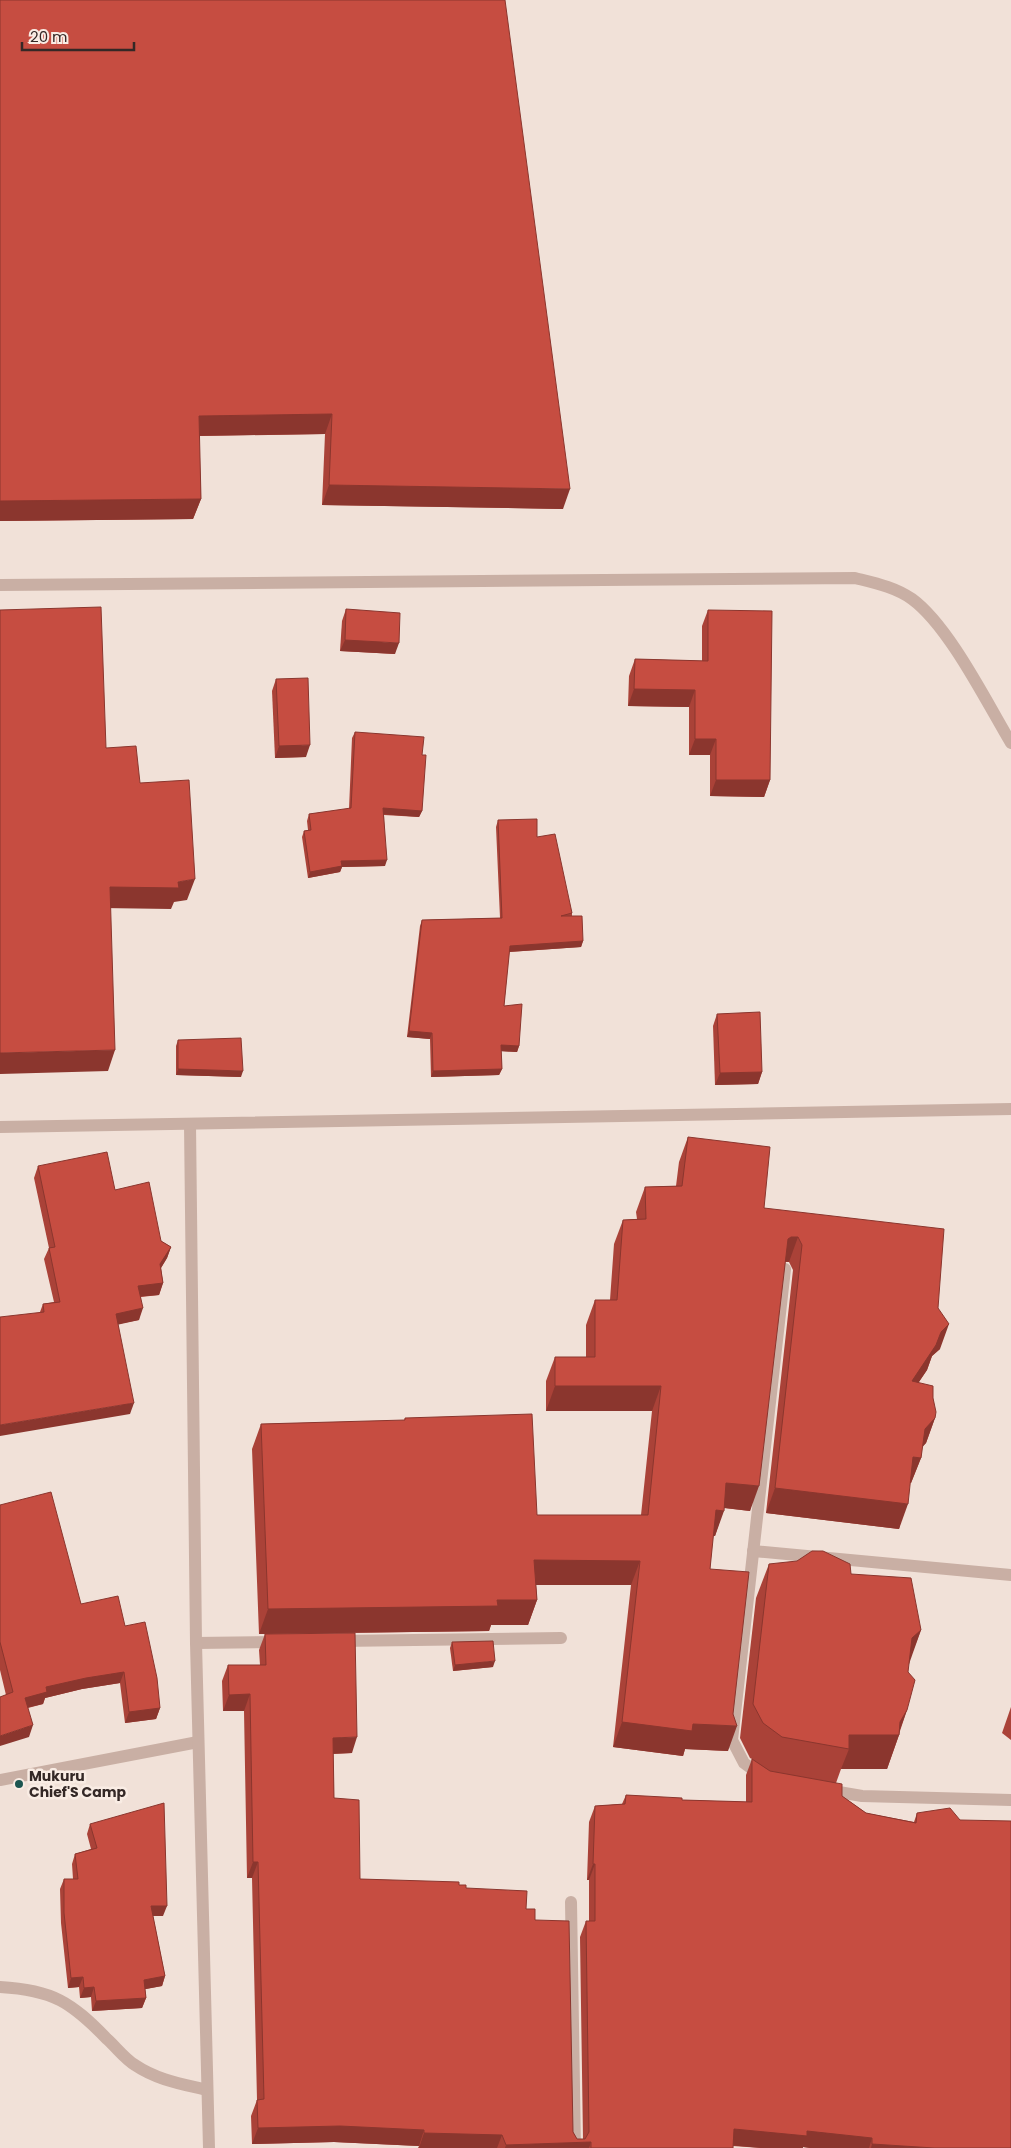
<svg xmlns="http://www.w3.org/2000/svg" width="1011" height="2148" viewBox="0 0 1011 2148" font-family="Poppins,sans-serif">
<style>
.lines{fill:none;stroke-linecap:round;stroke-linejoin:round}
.lane{stroke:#c9afa4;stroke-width:12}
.street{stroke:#c9afa4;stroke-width:12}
.wall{fill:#aa4238}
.shaded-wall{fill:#8b362e}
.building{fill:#c64d41;stroke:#8b362e}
.poi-dot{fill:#1c5550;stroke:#f9ece4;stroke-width:2}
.labels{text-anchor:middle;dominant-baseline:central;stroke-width:5;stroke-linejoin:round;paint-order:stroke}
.poi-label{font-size:14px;font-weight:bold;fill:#342826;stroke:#f9ece4;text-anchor:start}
</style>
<rect width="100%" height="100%" fill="#f1e1d8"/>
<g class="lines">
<g class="lane">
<path d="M753 1551 1011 1575"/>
<path d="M338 1641 561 1638"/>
<path d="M196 1643 278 1642"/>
<path d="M763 1777 744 1763 732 1740 785 1269"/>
<path d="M0 1780 198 1742"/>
<path d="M827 1790 862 1796 1011 1800"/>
<path d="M571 1902 575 2148"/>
<path d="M0 1987C53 1990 71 2002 107 2039 116 2047 125 2059 135 2065 157 2080 182 2084 207 2090"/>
</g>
<g class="street">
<path d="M0 585 855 578C875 583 895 587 912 599 949 626 987 703 1011 743"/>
<path d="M190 1124 196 1643 209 2148"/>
<path d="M0 1127 1011 1109"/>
</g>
</g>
<g class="wall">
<path d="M0 0 563 509 322 505 325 434 199 436 201 499 193 519 0 521Z"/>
<path d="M346 609 395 654 340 651 342 621Z"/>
<path d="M708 610 770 780 764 797 710 796V755H689V707L628 706 629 676 635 659 702 661V626Z"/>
<path d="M276 679 306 757 275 758 272 691Z"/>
<path d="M355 732 422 755V811L419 817 384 815 385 866 342 867 340 872 308 878 302 837 304 831 308 830 307 821 309 814 349 809 352 738Z"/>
<path d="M498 820 537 837 572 913V916L583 941 581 947 509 952 504 1006 519 1046 517 1052 501 1051 502 1069 499 1075 431 1077 430 1039 407 1037 420 926 422 920 500 918 496 827Z"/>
<path d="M717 1014 762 1072 758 1084 715 1085 713 1026Z"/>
<path d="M178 1040 241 1077 176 1075V1046Z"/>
<path d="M688 1137 764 1208 938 1308 940 1349 932 1356 927 1370 918 1383 933 1398 935 1418 926 1443 922 1447 921 1458 911 1483H910L899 1529 766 1513 793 1270 789 1262H785L750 1511 724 1508 715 1536 713 1535 710 1569 728 1751 685 1749 683 1756 613 1747 631 1585H536L537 1600 528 1625H491L489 1631 259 1634 252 1449 261 1424 404 1421 405 1418 537 1515H641L652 1411H546V1381L555 1357H586V1325L595 1300H610L614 1244 623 1220 637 1219 636 1212 645 1187 676 1186 679 1162Z"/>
<path d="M38 1166 115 1190 161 1241 171 1247 167 1258 161 1268 163 1283 159 1295 141 1297 139 1320 118 1324 130 1414 40 1312 43 1304 54 1302 44 1259 49 1248 34 1178Z"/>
<path d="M0 1505 81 1604 125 1626 160 1708 156 1719 125 1723 120 1683 82 1689 45 1698 43 1704 28 1708 29 1737 6 1695 0 1670Z"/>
<path d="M769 1564 851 1574 921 1630 908 1664V1672L907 1710 900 1731 899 1735 887 1769H841L836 1783 842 1796 866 1813 914 1822 917 1813 1011 2148H810L803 2147V2148H761L733 2146V2148H418L419 2146 334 2142 252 2144 251 2116 257 2100 252 1878H247L244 1711H223L222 1681 228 1665H260L259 1650 265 1634 352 1753 333 1754 334 1798 360 1879 459 1885 466 1888 526 1909 535 1920 573 2132 577 2139H583L580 1937 586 1921H589V1880H587L589 1822 595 1806 622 1804 626 1795 682 1800 746 1802V1775L752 1759 750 1758 740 1738 756 1598Z"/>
<path d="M452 1642 493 1667 453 1671 450 1648Z"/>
<path d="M1011 1707V1740L1002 1733Z"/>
<path d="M90 1824 163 1916H153L165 1976 162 1986 145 1989 146 1998 142 2008 92 2011 91 1997 80 1998 79 1987 68 1988 61 1923 60 1889 64 1879H73L72 1864 75 1854 91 1849 87 1834Z"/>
</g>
<g class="shaded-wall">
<path d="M332 414 325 434 191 436 199 416Z"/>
<path d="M329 485 570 489 563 509 322 505Z"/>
<path d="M201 499 193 519 0 521V501Z"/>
<path d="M345 640 399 643 395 654 340 651Z"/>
<path d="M634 689 695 690 689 707 628 706Z"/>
<path d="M695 739H716L710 755H689Z"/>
<path d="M310 745 306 757 275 758 279 746Z"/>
<path d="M716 780H770L764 797 710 796Z"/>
<path d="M383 808 422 811 419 817 381 814Z"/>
<path d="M387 860 385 866 342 867 340 872 308 878 310 872 341 861Z"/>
<path d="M195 879 187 900 174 902 171 909 102 908 110 887 178 882Z"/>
<path d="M583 941 581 947 508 952 510 946Z"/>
<path d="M409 1031 432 1033 430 1039 407 1037Z"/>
<path d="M501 1045 519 1046 517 1052 498 1051Z"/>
<path d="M115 1050 108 1071 0 1074V1053Z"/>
<path d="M178 1069 243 1071 241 1077 176 1075Z"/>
<path d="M502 1069 499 1075 431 1077 433 1071Z"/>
<path d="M762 1072 758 1084 715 1085 720 1073Z"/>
<path d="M791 1237H798L789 1262 782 1261 788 1239Z"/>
<path d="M171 1247 167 1258 156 1276 160 1264Z"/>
<path d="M163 1283 159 1295 134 1297 138 1286Z"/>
<path d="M143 1308 139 1320 112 1326 116 1314Z"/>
<path d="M949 1324 940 1349 932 1356 927 1370 903 1406 912 1381 941 1332Z"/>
<path d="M555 1386H661L652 1411H546Z"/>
<path d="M134 1403 130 1414 0 1436V1425Z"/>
<path d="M935 1418 926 1443 916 1454 925 1429Z"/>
<path d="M913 1457 921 1458 911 1483 904 1482Z"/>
<path d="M726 1483 759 1486 750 1511 717 1507Z"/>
<path d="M775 1488 908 1504 899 1529 766 1513Z"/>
<path d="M716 1510 724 1511 715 1536 707 1535Z"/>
<path d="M534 1560 640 1561 631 1585H525Z"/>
<path d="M497 1600H537L528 1625H491L489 1631 259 1634 268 1609Z"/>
<path d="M921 1630 909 1664 899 1672 912 1638Z"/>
<path d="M495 1661 493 1667 453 1671 455 1665Z"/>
<path d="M124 1672 120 1683 82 1689 45 1698 43 1704 21 1709 25 1698 46 1687 86 1678Z"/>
<path d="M250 1694 244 1711H223L229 1695Z"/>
<path d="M160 1708 156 1719 125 1723 129 1712Z"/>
<path d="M907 1710 898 1735H899L887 1769H841L849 1749V1735L900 1722Z"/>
<path d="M622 1722 693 1724 737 1726 728 1751 685 1749 683 1756 613 1747Z"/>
<path d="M33 1725 29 1737 0 1746V1736Z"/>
<path d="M357 1737 352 1753 327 1754 333 1738Z"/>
<path d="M253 1862H258L252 1878H247Z"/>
<path d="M593 1864H595L589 1880H587Z"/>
<path d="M151 1906H167L163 1916H148Z"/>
<path d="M165 1976 162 1986 141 1990 144 1980Z"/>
<path d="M83 1977 79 1987 68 1988 71 1978Z"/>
<path d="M94 1987 91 1997 80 1998 84 1988Z"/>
<path d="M146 1998 142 2008 92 2011 96 2001Z"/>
<path d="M340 2126 424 2130 419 2146 334 2142 252 2144 258 2128Z"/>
<path d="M734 2129 807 2131 872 2138 869 2148H810L803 2147V2148H761L728 2145Z"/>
<path d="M424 2133 502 2135 497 2148H419Z"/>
<path d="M591 2142 589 2148H505L506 2145Z"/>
<path d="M872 2144 934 2148H871Z"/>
</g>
<g class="building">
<path d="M0 0H505L570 489 329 485 332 414 199 416 201 499 0 501Z"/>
<path d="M101 607 106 748 136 746 140 783 189 780 195 879 178 882 179 888 110 887 115 1050 0 1053V610Z"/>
<path d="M346 609 400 613 399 643 345 640Z"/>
<path d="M708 610 772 611 770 780H716V739H695V690L634 689 635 659 708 661Z"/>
<path d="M308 678 310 745 279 746 276 679Z"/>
<path d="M355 732 424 737 422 755H426L422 811 383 808 387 860 341 861 342 866 310 872 304 831 311 830 309 814 351 808Z"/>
<path d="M537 819V837L555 834 572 913 561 916H582L583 941 510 946 504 1006 522 1004 519 1046 501 1045 502 1069 433 1071 432 1033 409 1031 422 920 502 918 498 820Z"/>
<path d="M760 1012 762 1072 720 1073 717 1014Z"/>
<path d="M241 1038 243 1071 178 1069V1040Z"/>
<path d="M688 1137 770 1147 764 1208 944 1229 938 1308 949 1324 941 1332 936 1345 912 1381 933 1386V1398L936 1412 935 1418 925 1429 921 1458 913 1457 908 1504 775 1488 802 1245 798 1237H791L788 1239 759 1486 726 1483 724 1511 716 1510 710 1569 749 1572 733 1714 737 1726 693 1724 692 1731 622 1722 640 1561 534 1560 537 1600H497L498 1606 268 1609 261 1424 405 1420V1418L532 1414 537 1515H648L661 1386H555V1357H595V1300H617L623 1220 646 1219 645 1187 682 1186Z"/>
<path d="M107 1152 115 1190 149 1182 161 1241 171 1247 160 1264 163 1283 138 1286 143 1308 116 1314 134 1403 0 1425V1317L44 1312 43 1304 60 1302 49 1248 55 1247 38 1166Z"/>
<path d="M51 1492 81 1604 118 1596 125 1626 145 1622 157 1678 160 1708 129 1712 124 1672 86 1678 46 1687 47 1692 25 1698 33 1725 0 1736V1697L13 1692 0 1642V1505Z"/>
<path d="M812 1551H823L850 1564 851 1574 911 1578 921 1630 912 1638 908 1672 915 1680 907 1710 900 1722 899 1735H849V1749L782 1737 763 1723 753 1704 769 1564 797 1561Z"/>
<path d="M355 1633 357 1737 333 1738 334 1798 359 1800 360 1879 459 1882V1885H466V1888L527 1891 526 1909H535V1920L569 1921 573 2132 577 2139H585L589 2132 586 1921H595V1864H593L595 1806 625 1804 626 1795 682 1798V1800L752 1802V1759L770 1771 842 1784V1796L866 1813 916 1823 917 1813 950 1808 960 1820 1011 1821V2148H934L872 2144V2138L807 2131V2136L734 2129 733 2148H591V2142L506 2145 502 2135 424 2133V2130L340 2126 258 2128 257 2100 264 2099 258 1862H253L250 1694 229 1695 228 1665H266L265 1634Z"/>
<path d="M493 1641 495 1661 455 1665 452 1642Z"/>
<path d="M164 1803 167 1906H151L165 1976 144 1980 146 1998 96 2001 94 1987 84 1988 83 1977 71 1978 64 1913V1879H78L75 1854 97 1848 90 1824Z"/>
</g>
<circle class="poi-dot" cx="19" cy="1784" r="5"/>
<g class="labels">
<g class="poi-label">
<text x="29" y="1776">Mukuru<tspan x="29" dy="16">Chief'S Camp</tspan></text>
</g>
</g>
<path d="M22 42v8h112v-8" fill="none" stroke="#342826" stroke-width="2.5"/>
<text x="30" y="42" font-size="15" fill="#342826" stroke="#f9ece4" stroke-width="4" paint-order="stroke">20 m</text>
</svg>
